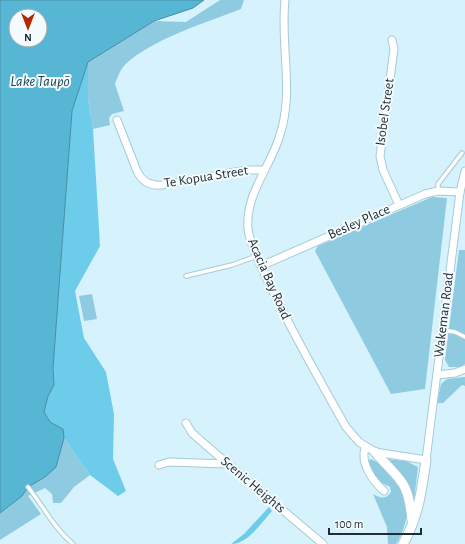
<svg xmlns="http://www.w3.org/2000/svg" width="465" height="544" viewBox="0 0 465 544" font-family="'Alegreya Sans',sans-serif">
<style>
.green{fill:#8fcbe0}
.forest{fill:#6ecceb}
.water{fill:#58b6d5;stroke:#478da4;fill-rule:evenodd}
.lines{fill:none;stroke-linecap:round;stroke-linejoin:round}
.service-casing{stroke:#a7cad7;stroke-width:5.5}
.minor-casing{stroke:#a7cad7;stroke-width:9}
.tertiary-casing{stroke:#a7cad7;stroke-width:11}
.service{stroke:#fff;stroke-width:3.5}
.minor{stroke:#fff;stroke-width:7}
.tertiary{stroke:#fff;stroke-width:9}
.labels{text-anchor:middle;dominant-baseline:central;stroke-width:4;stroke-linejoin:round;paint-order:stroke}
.street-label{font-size:14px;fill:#202e33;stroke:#f4fbfe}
.water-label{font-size:15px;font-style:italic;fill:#1b4553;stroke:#f4fbfe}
</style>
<rect width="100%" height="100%" fill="#d5f2fd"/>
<g class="green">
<path d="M220 0H244L241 9C207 22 157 38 129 61 121 67 118 76 115 84L124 111 112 114 109 118 110 125 93 129 88 100V62L154 21 186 22Z"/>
<path d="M432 197 447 198 425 389 391 394 315 251 318 246Z"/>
<path d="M459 250H465V364L461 367H449L445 360Z"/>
<path d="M92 294 97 319 84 321 79 296Z"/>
<path d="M465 377V386L462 385 443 403H437L441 384 447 379Z"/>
<path d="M64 438 90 475 74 487 61 503H53L52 494 45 488 28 496 41 514 0 540V513L22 496 28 487 45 477 59 456Z"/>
<path d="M371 459C407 476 417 510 396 544H388L387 527 373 494C380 498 386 500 391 492L390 487 378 481 368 466V461Z"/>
<path d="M385 459 406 461 418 467 414 501Z"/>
</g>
<g class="forest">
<path d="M88 62V100L93 129 100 246 75 291 84 338 106 372 114 414 113 459 126 491 118 496 90 475 64 438 63 429 50 422 44 412 48 396 54 385 53 368 72 111Z"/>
<path d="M269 507 272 511C262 522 248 544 231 544L244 534Z"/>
</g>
<path class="water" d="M0 0H204L193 8 154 21 88 62 72 111 53 368 54 385 48 396 44 412 50 422 63 429 64 438 56 467 45 477 28 487 22 496 0 513ZM16 16H40V40H16Z"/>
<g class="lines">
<g class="service-casing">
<g id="service">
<path d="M438 191V184L462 153"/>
<path d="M186 276 232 265 257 256"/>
<path d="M442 330 455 332 465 337"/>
<path d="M28 487C43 506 54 528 73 544"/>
</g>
</g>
<g class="minor-casing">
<g id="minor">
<path d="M285 0C280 47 295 92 279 138 269 169 245 195 248 229 250 246 260 262 266 277 290 329 318 377 346 427L359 442 375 452 426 460 460 192 465 171"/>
<path d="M392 40 394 49 380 156 383 170 399 205"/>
<path d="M117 120 137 171C142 182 150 186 162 185L247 170H264"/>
<path d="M261 266 425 194 438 191 460 192"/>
<path d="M437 375 455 373 465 369"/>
<path d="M186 423 192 433 215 453 323 544"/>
<path d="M365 448C360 464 373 481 384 491"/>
<path d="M159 465 169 462 227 464"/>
</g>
</g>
<g class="tertiary-casing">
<g id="tertiary">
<path d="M375 452C400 481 408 479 412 520"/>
<path d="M403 544C418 518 422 489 426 460"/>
</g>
</g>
<use href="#service" class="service"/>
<use href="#minor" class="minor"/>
<use href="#tertiary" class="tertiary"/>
</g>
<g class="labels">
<g class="street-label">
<text transform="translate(385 112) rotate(-82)">Isobel Street</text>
<text transform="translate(206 177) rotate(-9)">Te Kopua Street</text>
<text transform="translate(359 222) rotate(-24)">Besley Place</text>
<text transform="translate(269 279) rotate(66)">Acacia Bay Road</text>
<text transform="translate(444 315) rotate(-83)">Wakeman Road</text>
<text transform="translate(253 485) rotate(40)">Scenic Heights</text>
</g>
<g class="water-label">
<text x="40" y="81">Lake Taupō</text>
</g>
</g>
<g transform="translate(28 28) rotate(180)"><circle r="19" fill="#f4fbfe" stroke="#9fa9ad"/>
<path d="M0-3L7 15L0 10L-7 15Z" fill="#b32800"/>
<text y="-6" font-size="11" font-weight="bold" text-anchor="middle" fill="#202e33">N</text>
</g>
<path d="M329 528v6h92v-6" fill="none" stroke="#202e33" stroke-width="2"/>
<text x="335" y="528" font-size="12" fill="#202e33" stroke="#f4fbfe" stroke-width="3" paint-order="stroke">100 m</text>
</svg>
